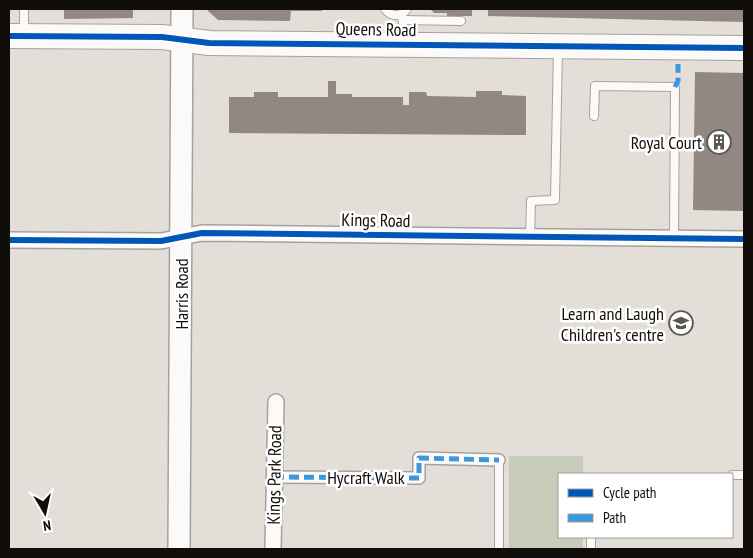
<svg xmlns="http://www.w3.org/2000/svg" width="753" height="558" viewBox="0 0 753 558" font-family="'PT Sans Narrow',sans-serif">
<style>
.green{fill:#c7ccb9}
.building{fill:#928783}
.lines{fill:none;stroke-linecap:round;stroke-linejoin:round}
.service-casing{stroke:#a5a29e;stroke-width:10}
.pedestrian-casing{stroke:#a5a29e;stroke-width:14}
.minor-casing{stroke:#a5a29e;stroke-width:18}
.secondary-casing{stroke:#a5a29e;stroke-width:24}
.primary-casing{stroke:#a5a29e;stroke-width:26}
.service{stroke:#fbfaf9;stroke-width:8}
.pedestrian{stroke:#fbfaf9;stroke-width:11}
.minor{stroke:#fbfaf9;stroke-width:15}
.secondary{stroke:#fbfaf9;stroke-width:21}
.primary{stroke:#fbfaf9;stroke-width:24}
.quiet{stroke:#3a99de;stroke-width:5;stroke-dasharray:10 5;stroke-linecap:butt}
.cycleway-casing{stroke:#fff;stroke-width:9}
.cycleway{stroke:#0057b8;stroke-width:6}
.labels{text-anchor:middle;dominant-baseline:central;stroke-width:5;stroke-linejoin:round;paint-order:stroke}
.street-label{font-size:18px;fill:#100d0a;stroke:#fff}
.poi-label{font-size:18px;fill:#100d0a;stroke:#fff;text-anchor:end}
</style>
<rect width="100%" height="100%" fill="#e4ded9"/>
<path class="green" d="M509 456H583V474H559V537H583V549H509Z"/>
<g class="building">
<path d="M64 9H133V18L64 19Z"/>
<path d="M206 9H322V11H291L290 21 218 20Z"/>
<path d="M430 9H472V16H447V13H434Z"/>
<path d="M488 9H744V22L488 16Z"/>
<path d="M695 72 744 73V211L693 210Z"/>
<path d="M328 81H336V94H352V97H403V105H409V92H426L427 96 476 97V91H502V95L526 96V135L229 133V97H254V92H278V97H328Z"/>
</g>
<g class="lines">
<g class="service-casing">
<g id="service">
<path d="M385 9C391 17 401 17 407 9"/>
<path d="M400 15 403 20V42"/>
<path d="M403 20 461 21"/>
<path d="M24 34V9"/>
<path d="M594 116 595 86 675 87 674 239"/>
<path d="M530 237 531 201 555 200 558 48"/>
<path d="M732 475H744"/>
<path d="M499 549V460"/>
<path d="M591 549V537"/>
</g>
</g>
<g class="pedestrian-casing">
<path id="pedestrian" d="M274 477 419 478V458L499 460"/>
</g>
<g class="minor-casing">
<g id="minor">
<path d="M9 240 161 241 202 233 744 239"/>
<path d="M273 549 276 402"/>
</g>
</g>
<g class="secondary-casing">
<path id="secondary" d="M179 549 182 9"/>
</g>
<g class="primary-casing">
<path id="primary" d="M9 36 162 37 209 43 744 48"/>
</g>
<use href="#service" class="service"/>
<use href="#pedestrian" class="pedestrian"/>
<use href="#minor" class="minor"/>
<use href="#secondary" class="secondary"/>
<use href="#primary" class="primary"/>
<g class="quiet">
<path d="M675 87 678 81V64"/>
<path d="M274 477 419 478V458L499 460"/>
</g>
<g class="cycleway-casing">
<g id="cycleway">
<path d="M9 36 162 37 209 43 744 48"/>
<path d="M9 240 161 241 202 233 744 239"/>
</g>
</g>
<use href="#cycleway" class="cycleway"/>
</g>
<defs>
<g id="building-ring" transform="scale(1.25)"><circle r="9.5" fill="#fff" stroke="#5a5652" stroke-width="1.5"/><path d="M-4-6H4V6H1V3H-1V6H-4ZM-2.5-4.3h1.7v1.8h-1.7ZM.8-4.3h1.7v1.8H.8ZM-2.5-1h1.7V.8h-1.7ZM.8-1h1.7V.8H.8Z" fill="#5a5652"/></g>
<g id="school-ring" transform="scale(1.25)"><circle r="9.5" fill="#fff" stroke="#5a5652" stroke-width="1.5"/><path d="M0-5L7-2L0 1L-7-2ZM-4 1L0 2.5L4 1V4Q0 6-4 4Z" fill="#5a5652"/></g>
</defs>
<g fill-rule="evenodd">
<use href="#building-ring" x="719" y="142"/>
<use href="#school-ring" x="681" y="323"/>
</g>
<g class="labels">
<g class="street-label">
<text transform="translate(376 29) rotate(1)">Queens Road</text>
<text transform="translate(376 220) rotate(1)">Kings Road</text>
<text transform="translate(181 294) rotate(-90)">Harris Road</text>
<text transform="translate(274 475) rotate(-89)">Kings Park Road</text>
<text x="366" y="477">Hycraft Walk</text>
</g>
<g class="poi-label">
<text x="702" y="142">Royal Court</text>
<text x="664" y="313">Learn and Laugh<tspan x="664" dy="21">Children's centre</tspan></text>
</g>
</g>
<rect width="753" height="558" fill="none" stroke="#100d0a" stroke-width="20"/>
<rect x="558" y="473" width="175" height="65" fill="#ffffff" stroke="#9f9e9d"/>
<rect x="568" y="489" width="25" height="8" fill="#0057b8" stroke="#9f9e9d"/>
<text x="603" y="498" font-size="15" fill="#100d0a">Cycle path</text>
<rect x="568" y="514" width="25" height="8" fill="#3a99de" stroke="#9f9e9d"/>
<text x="603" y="523" font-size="15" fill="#100d0a">Path</text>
<g transform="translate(45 513) rotate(171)" stroke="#ffffff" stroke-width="4" paint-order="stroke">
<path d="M0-4L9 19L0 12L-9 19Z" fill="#100d0a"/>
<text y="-8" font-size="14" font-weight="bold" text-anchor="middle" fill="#100d0a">N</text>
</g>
</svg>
